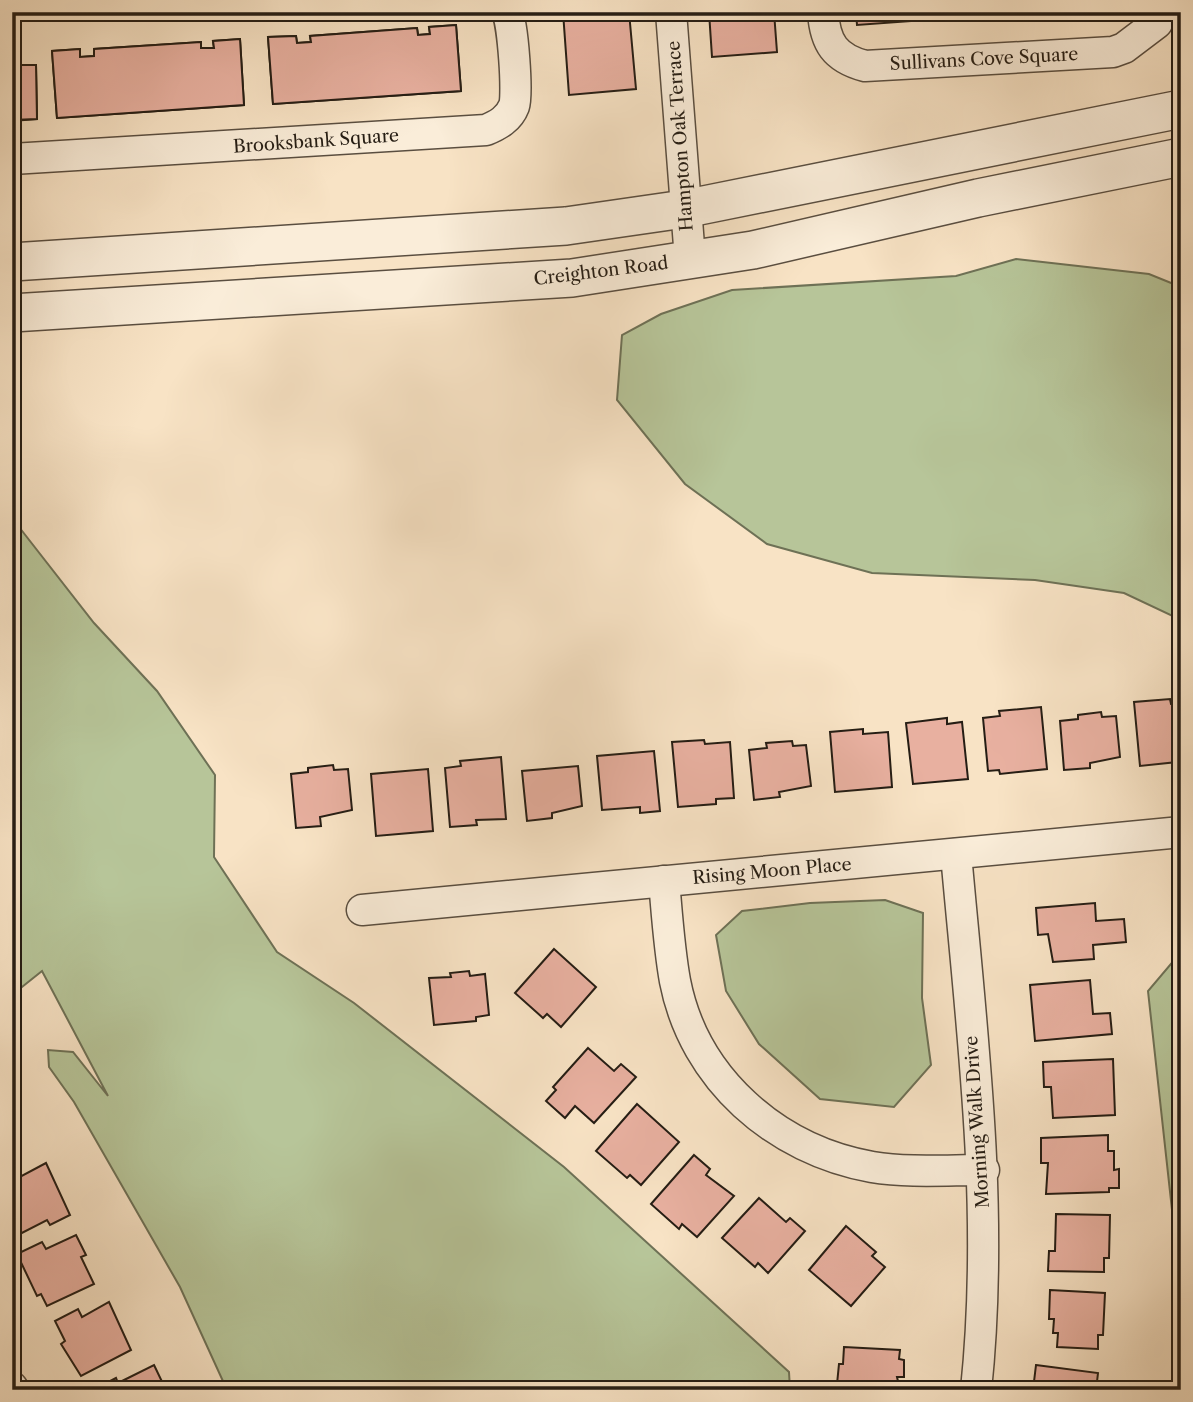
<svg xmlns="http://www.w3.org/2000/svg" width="1193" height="1402" viewBox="0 0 1193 1402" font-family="'Libre Caslon Text',serif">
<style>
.green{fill:#b7c599;stroke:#6e7156;stroke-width:2}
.building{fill:#e8b0a0;stroke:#251d14;stroke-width:2}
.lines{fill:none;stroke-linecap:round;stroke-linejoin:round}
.service-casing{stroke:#5a4e40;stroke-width:18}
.minor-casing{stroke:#5a4e40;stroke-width:33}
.tertiary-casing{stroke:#5a4e40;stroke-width:40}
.service{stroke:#faedd9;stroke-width:14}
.minor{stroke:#faedd9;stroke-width:30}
.tertiary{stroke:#faedd9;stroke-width:37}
.labels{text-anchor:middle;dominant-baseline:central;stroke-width:6;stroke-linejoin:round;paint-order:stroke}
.street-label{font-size:18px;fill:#251d14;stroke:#faedd9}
</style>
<rect width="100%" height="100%" fill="#f8e3c5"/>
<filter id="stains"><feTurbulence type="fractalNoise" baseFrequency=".00286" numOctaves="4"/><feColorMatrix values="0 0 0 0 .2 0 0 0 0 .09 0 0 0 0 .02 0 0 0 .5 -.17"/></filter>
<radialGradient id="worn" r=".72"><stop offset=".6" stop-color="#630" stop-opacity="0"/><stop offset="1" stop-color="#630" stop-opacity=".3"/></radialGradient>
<g class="green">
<path d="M1016 259 1149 274 1181 287V620L1124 593 1035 580 872 573 767 544 685 484 617 400 622 335 661 314 732 290 956 276Z"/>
<path d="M12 518 94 623 157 691 215 775 214 857 277 952 354 1003 564 1167 789 1372 790 1390H227L180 1287 74 1102 49 1067 48 1050 73 1052 108 1096 42 971 12 995Z"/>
<path d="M885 900 923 913 922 998 931 1065 894 1107 820 1099 759 1044 726 991 716 935 742 911 810 903Z"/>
<path d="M1181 952V1292L1148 991Z"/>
</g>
<g class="building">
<path d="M563 12H629L636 89 569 95Z"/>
<path d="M709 12H774L777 52 712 57Z"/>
<path d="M856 12H1035L857 25Z"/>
<path d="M456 25 461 91 273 104 268 37 296 36 297 43 311 42 310 36 417 28 418 35 430 34 429 27Z"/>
<path d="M456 25 461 91 273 104 268 37 296 36 297 43 311 42 310 36 417 28 418 35 430 34 429 27Z"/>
<path d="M240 39 244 105 57 118 52 51 80 49V57L94 56V49L201 42V48H214L213 41Z"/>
<path d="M240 39 244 105 57 118 52 51 80 49V57L94 56V49L201 42V48H214L213 41Z"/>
<path d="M12 65H36L37 119 12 121Z"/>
<path d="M12 65H36L37 119 12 120Z"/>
<path d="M1170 699 1171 704 1181 703 1180 758H1177V762L1140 766 1134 702Z"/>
<path d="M1041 707 1047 769 1000 774 999 770 988 771 983 718 1000 716 999 711Z"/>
<path d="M1101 712 1102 717 1116 716 1120 757 1090 763V768L1064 770 1060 721 1078 719V715Z"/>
<path d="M947 718V724L962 722 968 779 913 784 906 723Z"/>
<path d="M863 729V734L888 732 892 787 835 792 830 732Z"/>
<path d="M704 740 705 744 730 742 734 798 716 799V804L678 807 672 742Z"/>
<path d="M792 741 793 746 806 745 811 786 779 792 780 797 754 800 749 750 767 748 766 743Z"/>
<path d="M654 751 660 811 640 813V807L602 810 597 756Z"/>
<path d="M501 757 506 819 476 820 477 825 450 827 445 768 461 766 460 761Z"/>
<path d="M333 765 334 770 348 769 352 810 320 817 321 826 296 828 291 774 308 772V768Z"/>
<path d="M578 766 582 806 552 813V818L527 821 522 771Z"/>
<path d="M428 769 433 831 376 836 371 774Z"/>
<path d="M1095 903 1096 921 1124 919 1126 942 1093 945 1094 959 1053 962 1048 934 1038 935 1036 908Z"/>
<path d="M554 949 596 987 561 1027 547 1014 543 1018 515 993Z"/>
<path d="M469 971 470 976 485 974 489 1015 476 1017V1021L434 1025 429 978 451 977 450 973Z"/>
<path d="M1090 980 1093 1014 1110 1013 1112 1034 1035 1041 1030 985Z"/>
<path d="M588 1048 614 1071 621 1064 636 1077 594 1123 575 1106 565 1118 546 1101 556 1090 553 1087Z"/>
<path d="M1113 1059 1115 1115 1053 1118 1051 1087H1044L1043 1062Z"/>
<path d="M637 1104 679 1142 641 1185 630 1175 627 1178 596 1151Z"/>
<path d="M1108 1135V1151H1114V1170L1119 1169V1188H1109V1192L1046 1194 1048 1163H1041V1138Z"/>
<path d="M694 1155 710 1169 706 1175 734 1196 697 1237 682 1224 679 1229 651 1204Z"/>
<path d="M46 1163 70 1215 50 1225 47 1220 12 1238V1181Z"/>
<path d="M759 1198 786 1222 790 1218 805 1231 768 1273 758 1263 755 1267 722 1238Z"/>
<path d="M1056 1214 1110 1215 1109 1258H1104V1272L1048 1271 1049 1251H1055Z"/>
<path d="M846 1226 876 1252 872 1256 885 1267 851 1306 809 1270Z"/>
<path d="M76 1235 86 1255 81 1257 94 1284 47 1306 41 1294 37 1296 17 1254 42 1242 46 1249Z"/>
<path d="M1050 1290 1105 1293 1103 1335H1098V1349L1057 1347 1058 1333H1053L1054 1319H1049Z"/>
<path d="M109 1302 131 1350 81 1376 61 1344 65 1341 55 1321 78 1309 82 1317Z"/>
<path d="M844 1347 900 1350 899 1359 904 1360V1377H897L900 1390H833V1384H837L839 1364H843Z"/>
<path d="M154 1365 166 1390H93L116 1378 118 1383Z"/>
<path d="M1036 1365 1098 1373 1096 1390H1033Z"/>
</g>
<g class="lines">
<g class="service-casing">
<path id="service" d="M43 12H77"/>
</g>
<g class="minor-casing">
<g id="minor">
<path d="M671 12 690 259"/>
<path d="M823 12C825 43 835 58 865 66L1113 52 1124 48 1157 23 1152 12"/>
<path d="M12 159 486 130C498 125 509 119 514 106 518 94 513 24 507 12"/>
<path d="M956 854C972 1033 995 1211 976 1390"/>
<path d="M664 881C667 914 669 948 675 981 694 1079 776 1150 872 1167 908 1173 947 1170 984 1170"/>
<path d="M362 910 1181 832"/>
<path d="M12 1387 14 1390"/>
</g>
</g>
<g class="tertiary-casing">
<g id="tertiary">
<path d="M12 262 566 226 684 209 1181 109"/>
<path d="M12 313 572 278 753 250 978 198 1181 157"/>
</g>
</g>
<use href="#service" class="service"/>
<use href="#minor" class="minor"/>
<use href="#tertiary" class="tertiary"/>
</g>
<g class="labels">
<g class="street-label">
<text transform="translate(984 59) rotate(-3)">Sullivans Cove Square</text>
<text transform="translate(680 136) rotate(-94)">Hampton Oak Terrace</text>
<text transform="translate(316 141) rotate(-4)">Brooksbank Square</text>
<text transform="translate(601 271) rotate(-7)">Creighton Road</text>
<text transform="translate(772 871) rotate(-5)">Rising Moon Place</text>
<text transform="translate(977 1122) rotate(-94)">Morning Walk Drive</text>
</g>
</g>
<rect width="1193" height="1402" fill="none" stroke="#f8e3c5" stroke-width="42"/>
<rect x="14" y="14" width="1165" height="1374" fill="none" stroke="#251d14" stroke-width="3.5"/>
<rect x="21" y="21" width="1151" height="1360" fill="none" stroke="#251d14" stroke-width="2"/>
<rect width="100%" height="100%" filter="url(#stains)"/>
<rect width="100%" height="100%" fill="url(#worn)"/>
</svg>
